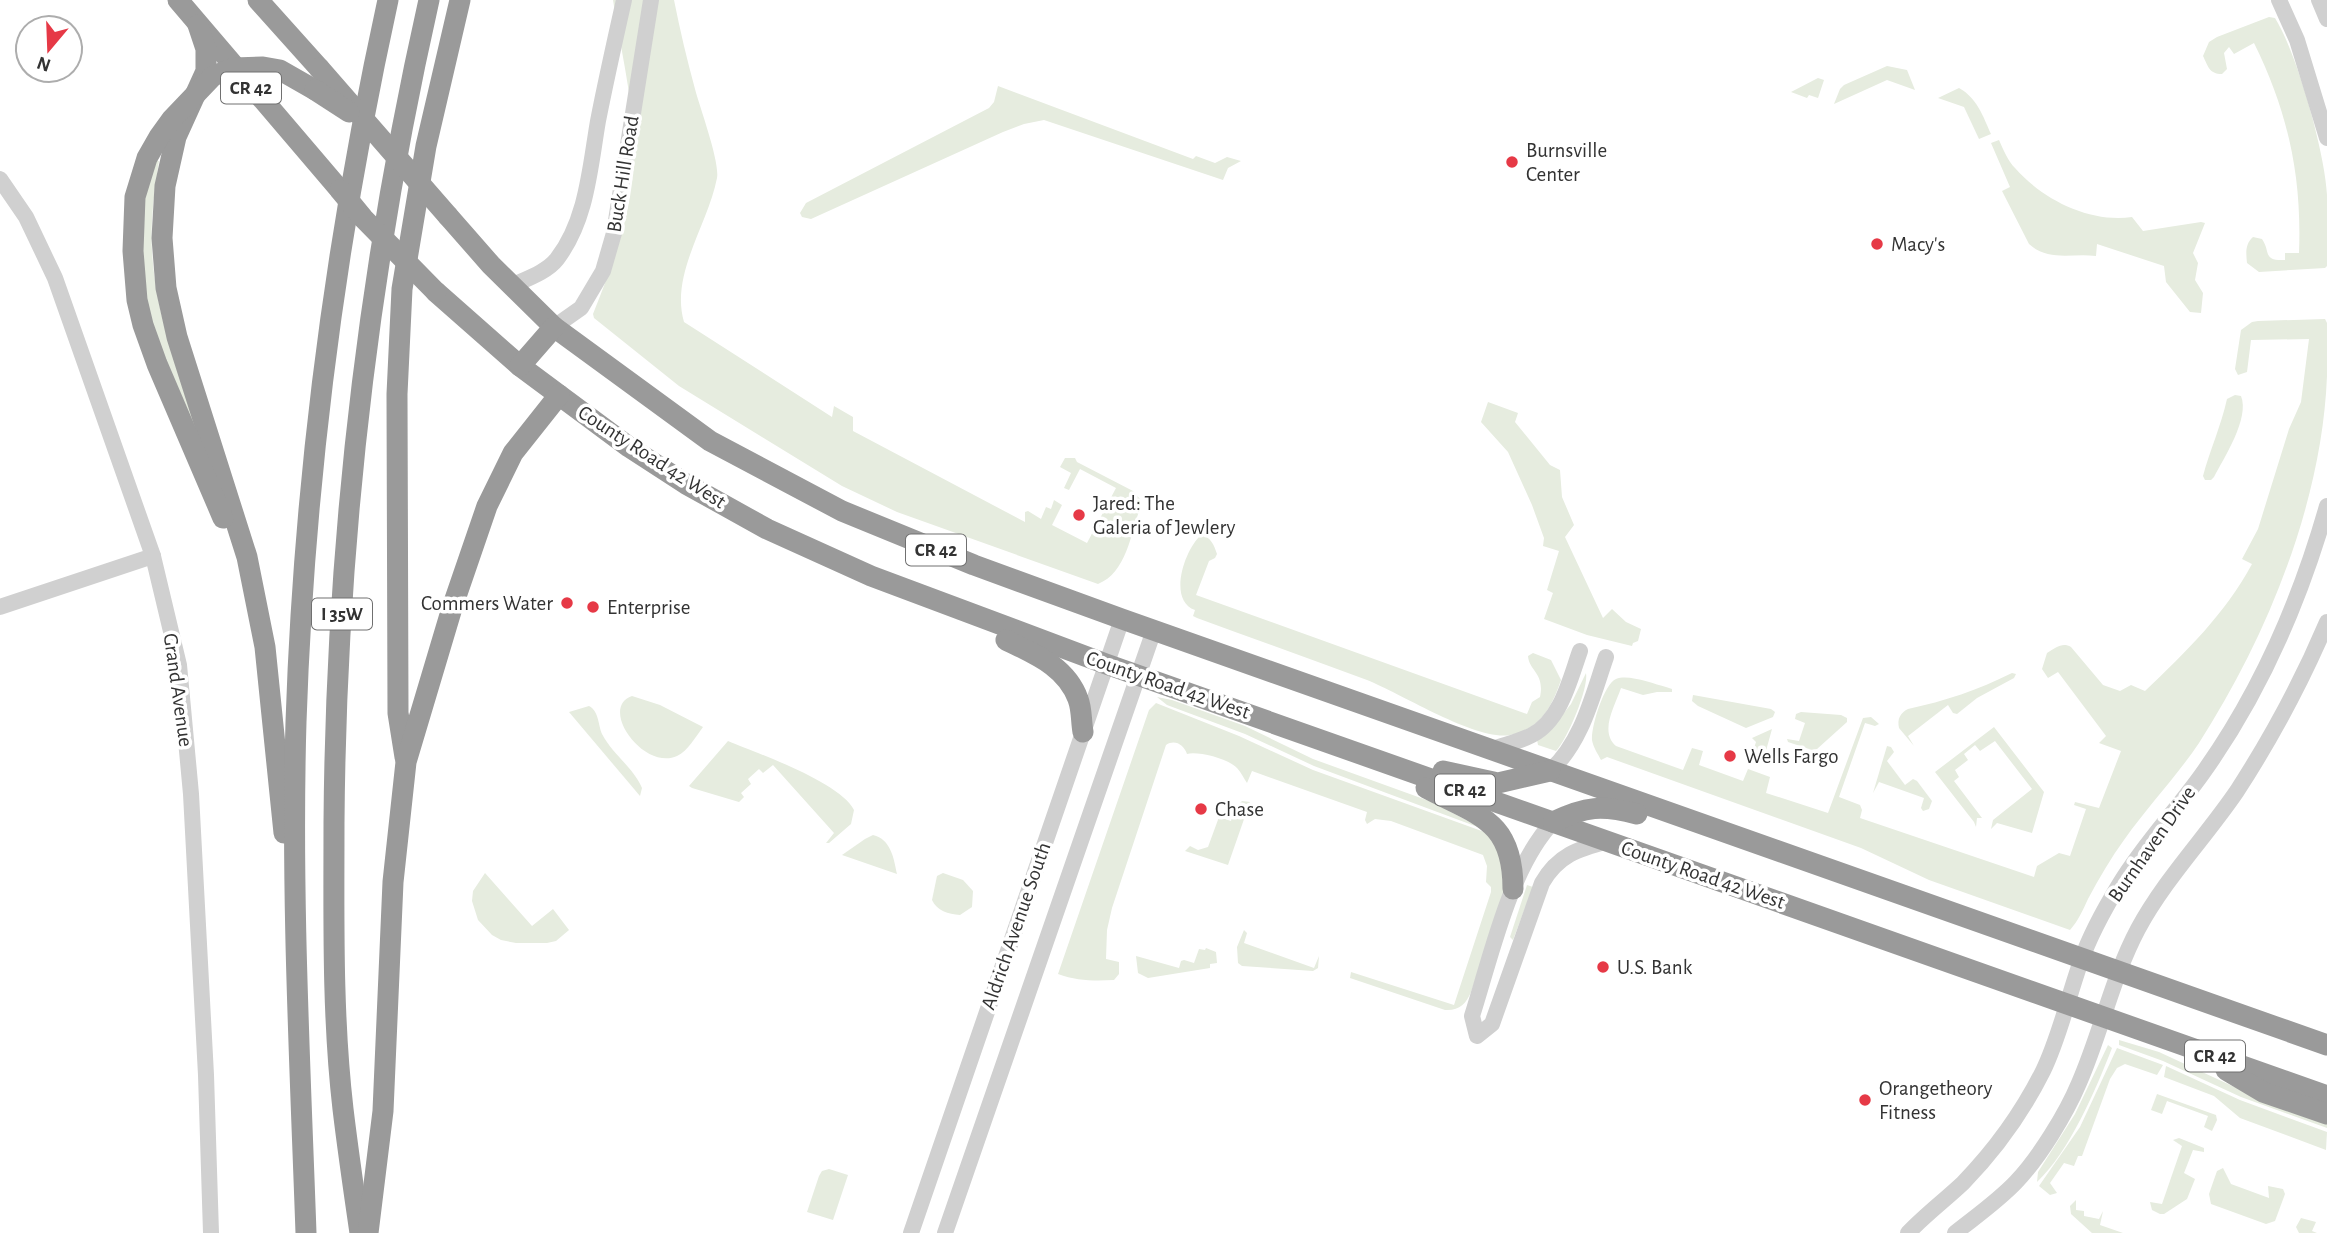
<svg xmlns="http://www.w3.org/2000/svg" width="2327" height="1233" viewBox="0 0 2327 1233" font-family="'Alegreya Sans',sans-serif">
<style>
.green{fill:#e6ecdf}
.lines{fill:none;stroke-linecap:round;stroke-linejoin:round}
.minor{stroke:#d0d0d0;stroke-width:16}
.highway{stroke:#9a9a9a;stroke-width:21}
.highway-bridge{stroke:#9a9a9a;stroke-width:21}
.poi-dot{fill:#e63946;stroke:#fff;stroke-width:2.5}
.labels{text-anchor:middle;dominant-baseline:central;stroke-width:7;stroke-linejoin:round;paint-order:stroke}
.shield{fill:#fff;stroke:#707070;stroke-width:2}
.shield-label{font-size:19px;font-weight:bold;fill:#333}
.poi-label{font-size:21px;fill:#333;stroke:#fff;text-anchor:start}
.street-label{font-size:21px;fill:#333;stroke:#fff}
</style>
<rect width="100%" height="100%" fill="#fff"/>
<g class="green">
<path d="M613 0H674C680 30 687 60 695 89 700 108 720 162 717 178 708 225 670 274 684 322L832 417 834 406 853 417V431L1025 522V512L1028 511 1041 519 1046 507 1051 509 1054 500 1062 505 1052 525 1087 543 1116 488 1080 469 1069 490 1064 488 1071 473 1060 467 1065 458H1075L1077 462 1133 491 1140 499V508C1131 534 1126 573 1098 584L897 512 842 486 679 386 594 318 593 314C613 264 632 214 634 159 635 106 621 52 613 0Z"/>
<path d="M2269 17 2275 18C2297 53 2325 153 2327 195 2327 219 2327 242 2327 266L2325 268 2259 272 2247 263C2246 253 2245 244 2253 237L2262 239C2271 252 2262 261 2285 260V253H2299C2302 176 2288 112 2254 43L2234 54 2229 47 2224 53 2227 69 2222 74C2209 74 2208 66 2203 56L2209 42 2217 37Z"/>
<path d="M1887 66 1907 70 1915 90 1887 80 1834 104 1840 89 1844 85Z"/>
<path d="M1818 78 1824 80 1818 98 1809 95 1807 98 1791 92Z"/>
<path d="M998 86 1193 159 1196 156 1215 163 1227 157 1241 161 1228 168 1223 180 1217 178 1044 120 1024 124 1003 132 811 219 802 217 800 213 806 203 989 108 994 102Z"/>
<path d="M1959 88C1977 98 1983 116 1991 134L1979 139 1964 107 1938 98Z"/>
<path d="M1999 140C2003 149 2008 161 2015 168 2043 200 2090 223 2132 217L2143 231 2201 222 2205 223 2193 253 2198 263 2195 280 2203 293 2201 313 2190 312 2166 282 2164 266 2097 244 2096 256C2071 253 2049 262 2029 244L2002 191 2010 187 1991 143Z"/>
<path d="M153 160 159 161C156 181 153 200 152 220 148 296 175 364 201 433L196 435 148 316 139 219Z"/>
<path d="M2325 319 2327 323C2327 340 2327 358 2327 376 2322 503 2267 637 2199 743 2176 777 2148 806 2124 840 2111 858 2099 878 2088 899 2083 910 2078 921 2070 930L1929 880 1861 848 1607 757 1601 760C1598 754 1593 747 1592 740 1591 727 1604 684 1616 679 1629 674 1653 684 1666 687L1672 689V692H1657L1643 695 1621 688C1615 706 1599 731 1616 746L1683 770 1692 748 1703 751 1699 765 1743 781 1748 769 1770 777 1766 793 1828 813 1863 718 1871 717 1879 724 1875 726 1865 723 1839 797 1860 805 1862 810 1860 818 2034 877 2037 866 2059 853 2070 856 2086 809 2074 805 2075 802 2099 808 2121 751 2099 743 2106 736 2058 672 2048 678 2042 669 2047 653C2056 648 2062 642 2071 647L2103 685 2120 691 2131 685 2145 691C2186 652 2225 614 2252 564L2242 559 2258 529 2289 429 2301 402 2309 339 2251 340 2247 372 2238 375 2235 369 2241 330 2252 322 2258 321Z"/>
<path d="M2235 395 2241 396C2250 418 2224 458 2214 477L2211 480H2205L2203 476C2210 450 2221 426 2227 399Z"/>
<path d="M1488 402 1518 413 1515 422 1550 465 1560 470 1562 497 1574 525 1565 537 1603 618 1612 609 1626 622 1641 629 1638 641 1633 643 1632 646 1587 635 1544 619 1553 593 1547 590 1559 551 1543 546 1544 538 1532 505 1508 452 1481 422Z"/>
<path d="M1201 535C1211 537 1214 545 1217 554L1215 558 1209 561 1196 595 1527 714 1532 702 1540 697C1545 673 1529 671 1528 656L1533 653 1551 660 1561 680C1552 706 1541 729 1510 735 1476 741 1402 694 1367 680 1311 659 1254 639 1197 618L1193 616 1195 610C1167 600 1185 549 1201 535Z"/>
<path d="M1586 673C1589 688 1567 740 1556 751L1538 745 1537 740 1549 732 1571 704Z"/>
<path d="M2012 673 2016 674 2014 678 1977 698 1957 714 1953 713 1948 705 1908 736 1914 746 1899 728C1897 719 1900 713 1908 709 1945 701 1978 690 2012 673Z"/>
<path d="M1693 695 1771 709 1775 712 1773 717 1746 728 1698 706 1692 701Z"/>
<path d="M632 696 660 705 703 727C696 736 688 751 677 756 644 771 598 708 632 696Z"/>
<path d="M1157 697 1172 700 1245 726 1313 759 1432 802 1483 829 1314 766 1245 734 1167 705Z"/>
<path d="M1156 703 1239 736 1313 770 1490 834 1500 850 1504 894 1471 992C1466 1004 1459 1011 1445 1010L1350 978 1351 972 1454 1005 1491 892V887L1486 882 1487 866 1483 855 1391 821 1375 819 1367 824 1365 820 1367 812 1252 771 1247 783C1244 779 1241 772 1237 768 1229 759 1198 751 1187 754 1184 745 1175 739 1166 745L1112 908 1107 930 1106 959 1119 962V974L1114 980C1095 981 1077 981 1058 974L1149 710Z"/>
<path d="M589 706C599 711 598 725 602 734 613 755 633 767 642 788L640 796 569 712Z"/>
<path d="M1801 712 1841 715 1847 718V722L1817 749 1812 750 1788 742 1787 739 1799 741 1805 723 1795 719 1796 714Z"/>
<path d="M1994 727 2044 792 2032 833 1997 823 1991 829 1993 820 2032 789 1995 741 1980 751 1975 745 1964 754 1968 760 1955 770 1959 777 1954 781 1982 818H1977L1976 827 1974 822 1935 772Z"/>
<path d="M1772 729 1764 758 1752 754 1756 742 1752 738Z"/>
<path d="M728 741C759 754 840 782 854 810L851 824 829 843H826L834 833 773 765 763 773 759 769 748 779 751 784 741 793 744 797 739 802 692 788 689 786Z"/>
<path d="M1887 746 1891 747 1894 752 1887 761 1905 785 1913 779 1917 781 1932 801 1929 809 1923 811 1921 808 1924 798 1879 782 1873 793Z"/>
<path d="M1242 801 1250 802 1228 865 1185 851 1190 846 1198 850 1208 847 1219 817 1231 821 1234 809Z"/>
<path d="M873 835C891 839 894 859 897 874L842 855 865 839Z"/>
<path d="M485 873 532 926 553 909 569 930 556 941 547 943H516L501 940 492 935 478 920 472 901 473 891Z"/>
<path d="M943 873 963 880 973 891 972 907 960 915C948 914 937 911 932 900L937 876Z"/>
<path d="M1527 885 1533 887 1513 940 1510 937Z"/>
<path d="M1244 930 1247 933 1244 943 1314 968 1319 956 1318 968 1313 971 1242 966 1238 963 1237 947Z"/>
<path d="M1206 948 1216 952 1217 963 1210 964V968L1148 978 1138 973 1136 956 1179 968 1181 961 1184 960 1194 963 1199 949 1205 950Z"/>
<path d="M2119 1040 2159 1052 2241 1090 2327 1121V1128L2241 1097 2163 1061 2119 1045Z"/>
<path d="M2108 1045 2112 1048C2096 1089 2070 1151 2037 1182L2038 1172 2075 1114Z"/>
<path d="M2117 1048 2163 1065 2157 1075 2125 1064 2117 1068 2110 1079 2082 1156H2078L2074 1166 2064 1163 2050 1183 2057 1193 2050 1195 2039 1186 2080 1127Z"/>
<path d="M2166 1066 2240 1100 2327 1132 2326 1150 2240 1118 2214 1096 2164 1077Z"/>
<path d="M2157 1094 2216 1115 2217 1120 2212 1131 2204 1127 2208 1116 2167 1101 2162 1114 2151 1110Z"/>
<path d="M2179 1138 2204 1148V1152L2193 1150 2184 1173 2195 1179 2187 1199 2164 1214H2160L2152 1210 2150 1202 2162 1204 2182 1146 2173 1140Z"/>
<path d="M2223 1168 2231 1184 2269 1198 2268 1186 2283 1189 2285 1194 2275 1221 2266 1224 2211 1204 2209 1194 2217 1171Z"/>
<path d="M829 1169 848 1175 833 1220 807 1212 819 1176 822 1171Z"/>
<path d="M2076 1200V1210L2084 1211V1216L2099 1219 2103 1211 2100 1225 2123 1233H2092L2071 1214 2070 1206Z"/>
<path d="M2301 1218 2316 1222 2312 1231 2317 1233H2299L2296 1227Z"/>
</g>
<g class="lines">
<g class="minor">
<path d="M2279 0 2297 40 2327 138"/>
<path d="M2319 0 2327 19"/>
<path d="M0 179 26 217 55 278 153 556 179 665 191 794 206 1075 211 1233"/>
<path d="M511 286C526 279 547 272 557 259 587 220 590 167 598 121 606 80 615 40 624 0"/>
<path d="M554 327 581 308 603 271 614 233 651 0"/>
<path d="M0 607 153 556"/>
<path d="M1490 750C1503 745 1519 742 1532 735 1561 720 1570 679 1580 651"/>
<path d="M1550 771C1582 742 1592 697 1606 657"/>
<path d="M1553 822C1510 867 1491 957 1472 1016L1477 1036 1492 1024 1542 883C1558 855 1578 849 1608 841"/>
<path d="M911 1233 1122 619"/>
<path d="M945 1233 1154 630"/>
<path d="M1908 1233C1925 1215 1945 1200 1963 1183 1995 1150 2022 1113 2043 1071 2060 1036 2068 997 2081 961 2090 935 2105 908 2119 885 2144 843 2178 809 2205 770 2262 689 2300 601 2327 506"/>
<path d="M1955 1233C1975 1217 1998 1201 2016 1182 2039 1158 2066 1114 2079 1083 2101 1033 2112 978 2138 929 2165 879 2205 838 2237 791 2272 737 2302 681 2327 622"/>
</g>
<g class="highway">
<path d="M178 0 340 190"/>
<path d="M258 0 319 68"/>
<path d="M198 25 206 49V71L176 137 165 186 162 238 166 288 177 337 247 557 265 647 284 833"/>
<path d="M448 216 491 265 554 327 710 441 842 511 974 565 1122 619 2327 1045"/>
<path d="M436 292 520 366 629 447 686 484 767 529 871 576 1106 664 2327 1096"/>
<path d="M520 366 554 327"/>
<path d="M223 518 157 364 143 325 137 300 133 251 135 197 147 158 159 137 172 119 213 76 234 68 263 67 280 70 315 90"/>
<path d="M1006 640C1034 654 1066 666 1078 699 1082 709 1081 721 1083 732"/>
<path d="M405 757 398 713 397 394 402 289 426 146 460 0"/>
<path d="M1443 771 1498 783 1550 771"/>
<path d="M1426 788C1479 816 1513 820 1513 889"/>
<path d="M1553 822C1586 806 1602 805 1637 814"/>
<path d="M2226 1070 2263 1092 2327 1114"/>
<path d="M306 1233C300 1063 291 892 296 722 304 479 336 237 388 0"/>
<path d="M360 1233C354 1192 348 1151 343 1109 332 1014 334 918 334 823 336 546 368 270 429 0"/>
<path d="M368 1233 383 1111 393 882 406 762 452 608 487 506 513 453 559 395"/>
</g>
<g class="highway-bridge">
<path d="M319 68 448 216"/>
<path d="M315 90 349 112"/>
<path d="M340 190 363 218 436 292"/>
</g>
</g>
<g class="poi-dot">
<circle cx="1512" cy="162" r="7"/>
<circle cx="1877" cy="244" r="7"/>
<circle cx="1079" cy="515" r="7"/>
<circle cx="567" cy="603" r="7"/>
<circle cx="593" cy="607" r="7"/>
<circle cx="1730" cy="756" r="7"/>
<circle cx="1201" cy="809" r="7"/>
<circle cx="1603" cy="967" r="7"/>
<circle cx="1865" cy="1100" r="7"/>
</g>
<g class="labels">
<g class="shield">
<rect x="221" y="72.5" width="60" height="31" rx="5"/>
<rect x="906" y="534.5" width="60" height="31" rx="5"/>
<rect x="312" y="598.5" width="60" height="31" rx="5"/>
<rect x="1435" y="774.5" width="60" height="31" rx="5"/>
<rect x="2185" y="1040.5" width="60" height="31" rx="5"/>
</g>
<g class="shield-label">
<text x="251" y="88">CR 42</text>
<text x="936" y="550">CR 42</text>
<text x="342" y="614">I 35W</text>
<text x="1465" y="790">CR 42</text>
<text x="2215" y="1056">CR 42</text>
</g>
<g class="poi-label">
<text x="1526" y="150">Burnsville<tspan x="1526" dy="24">Center</tspan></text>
<text x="1891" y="244">Macy's</text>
<text x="1093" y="503">Jared: The<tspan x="1093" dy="24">Galeria of Jewlery</tspan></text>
<text x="553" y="603" text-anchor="end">Commers Water</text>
<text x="607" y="607">Enterprise</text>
<text x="1744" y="756">Wells Fargo</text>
<text x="1215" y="809">Chase</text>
<text x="1617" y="967">U.S. Bank</text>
<text x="1879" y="1088">Orangetheory<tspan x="1879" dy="24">Fitness</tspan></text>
</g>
<g class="street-label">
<text transform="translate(623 174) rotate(-81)">Buck Hill Road</text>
<text transform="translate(652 457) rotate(33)">County Road 42 West</text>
<text transform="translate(1168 685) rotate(19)">County Road 42 West</text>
<text transform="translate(178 690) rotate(82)">Grand Avenue</text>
<text transform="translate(2152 844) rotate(-55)">Burnhaven Drive</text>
<text transform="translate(1703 875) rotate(19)">County Road 42 West</text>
<text transform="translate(1016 926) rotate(-71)">Aldrich Avenue South</text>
</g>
</g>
<g transform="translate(49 49) rotate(199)"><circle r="33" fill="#ffffff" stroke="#adadad" stroke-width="2"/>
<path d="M0-5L12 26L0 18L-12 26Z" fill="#e63946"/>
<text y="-10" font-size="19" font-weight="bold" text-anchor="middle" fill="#333333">N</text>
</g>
</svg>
